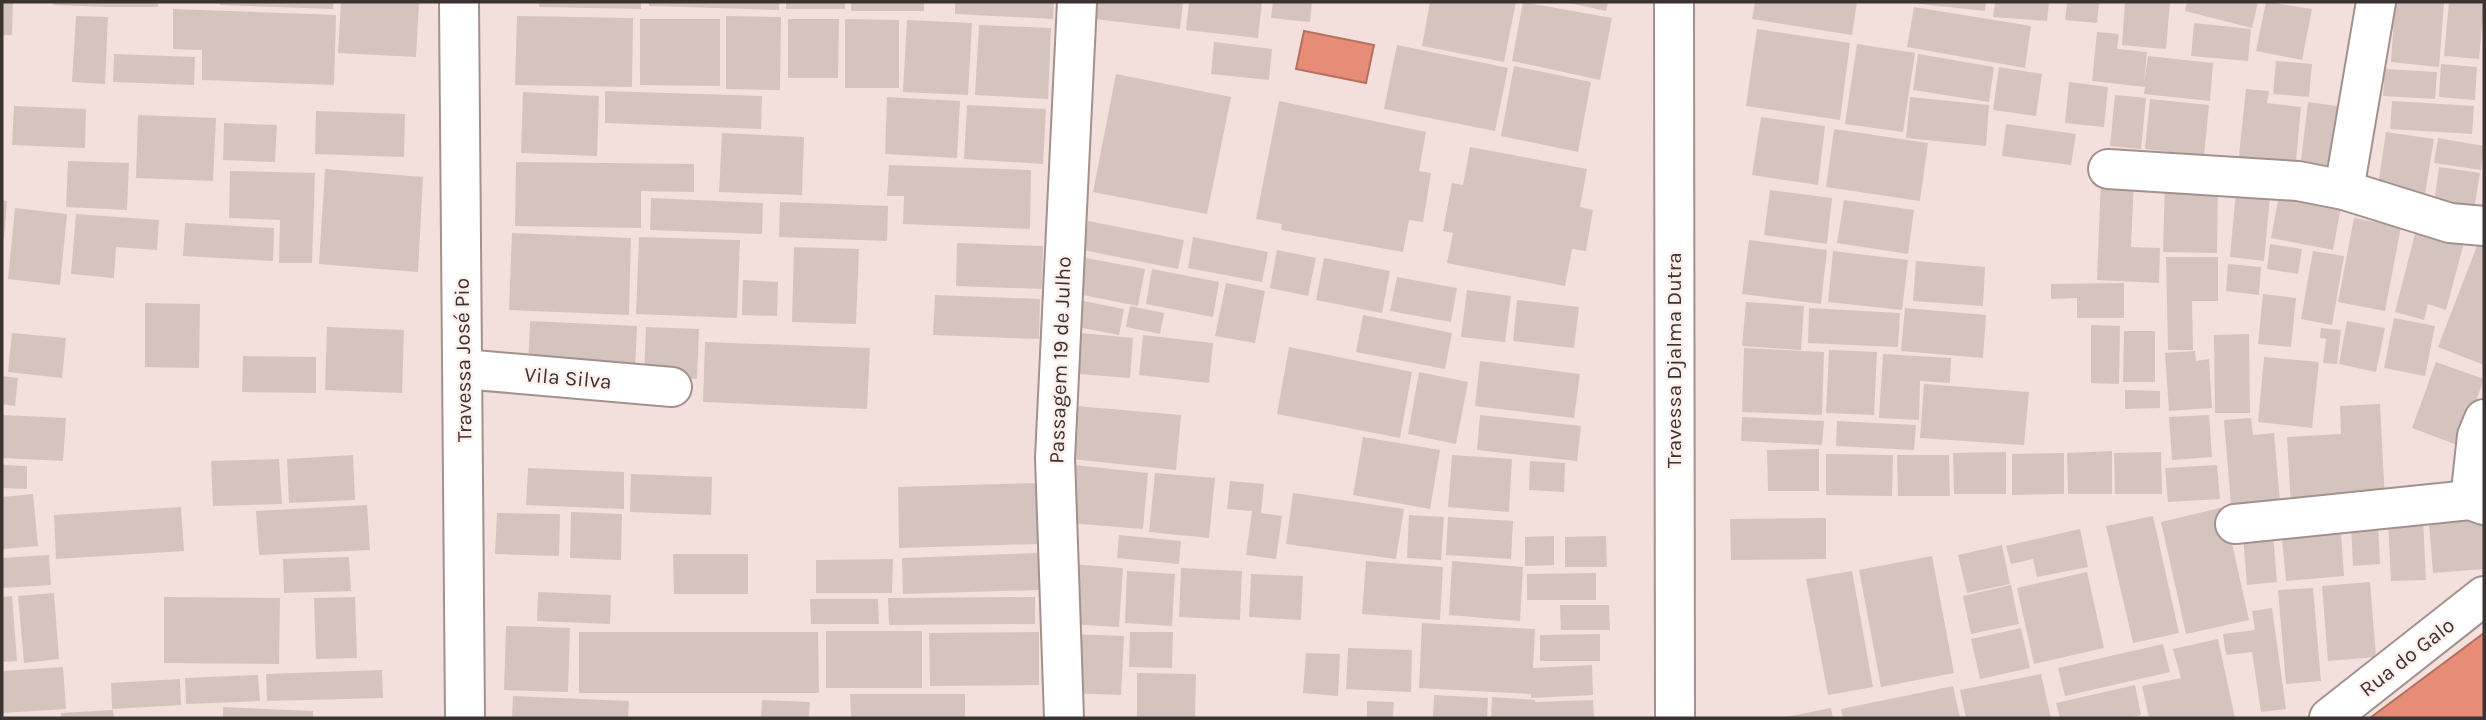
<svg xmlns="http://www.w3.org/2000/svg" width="2486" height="720" viewBox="0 0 2486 720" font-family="Karla,sans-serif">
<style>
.water{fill:#e78c77;stroke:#b37162;stroke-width:2}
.building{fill:#d5c3be}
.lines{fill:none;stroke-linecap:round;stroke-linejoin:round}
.minor-casing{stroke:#a3918d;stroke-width:42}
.tertiary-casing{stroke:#a3918d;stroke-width:42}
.minor{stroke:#fff;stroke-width:38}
.tertiary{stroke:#fff;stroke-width:38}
.labels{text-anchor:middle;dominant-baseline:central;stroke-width:5;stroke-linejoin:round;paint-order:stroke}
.street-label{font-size:21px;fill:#3a3331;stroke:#feefeb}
</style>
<rect width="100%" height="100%" fill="#f3e0dc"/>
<g class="water">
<path d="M1304 31 1374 45 1366 83 1296 69Z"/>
<path d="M2484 633V718H2370Z"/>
</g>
<g class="building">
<path d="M2 2H13L12 35H2Z"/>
<path d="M53 2H158V7H108L53 5Z"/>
<path d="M220 2H334L333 9 220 5Z"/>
<path d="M341 2H419L416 57 338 53Z"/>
<path d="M539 2H641V9L539 7Z"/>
<path d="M649 2H779V10L649 6Z"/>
<rect x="786" y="2" width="59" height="7"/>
<rect x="851" y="2" width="73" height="9"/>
<path d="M955 2H1054L1053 19 955 14Z"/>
<path d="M1096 2H1183L1180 29 1094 19Z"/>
<path d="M1189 2H1262L1258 38 1186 30Z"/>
<path d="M1273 2H1312L1310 22 1271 18Z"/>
<path d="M1430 2H1516L1504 62 1422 46Z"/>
<path d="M1523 2 1612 18 1600 80 1512 61Z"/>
<path d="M1565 2H1608L1606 11Z"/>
<path d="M1755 2H1857L1852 35 1752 19Z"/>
<path d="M1902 2H1986L1985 11Z"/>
<path d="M1995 2H2049L2047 21 1993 17Z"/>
<path d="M2067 2H2099L2097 23 2065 20Z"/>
<path d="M2125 2H2170L2166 49 2122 45Z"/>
<path d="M2187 2H2258L2252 28 2185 11Z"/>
<path d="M2266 2 2312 9 2302 60 2256 51Z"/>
<path d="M2395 2 2444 3 2439 67 2391 62Z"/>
<path d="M2449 2H2484L2479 59 2444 56Z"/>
<path d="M1914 7 2031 26 2025 68 1907 47Z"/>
<path d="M173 9 336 15 334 85 202 80V50L173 49Z"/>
<path d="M76 16 108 17 105 84 72 82Z"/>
<path d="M517 16 633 18 632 87 515 85Z"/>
<path d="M726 16 781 17 780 90 726 89Z"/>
<path d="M640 19H720V86L640 85Z"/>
<path d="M788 19H839L838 78H788Z"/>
<path d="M845 19 899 20V88H845Z"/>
<path d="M907 20 972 23 968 95 903 92Z"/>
<path d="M2194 23 2251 29 2248 61 2191 56Z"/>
<path d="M979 25 1051 28 1048 99 975 95Z"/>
<path d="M1757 29 1850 43 1840 120 1746 106Z"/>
<path d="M2097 32 2119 34 2117 49 2147 52 2144 84 2148 56 2213 63 2210 101 2144 94 2145 87 2092 81Z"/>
<path d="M1214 42 1272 49 1269 80 1211 74Z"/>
<path d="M1857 44 1915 53 1903 132 1845 124Z"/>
<path d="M1397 45 1508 68 1495 131 1384 109Z"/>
<path d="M114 54 195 57 194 85 113 82Z"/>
<path d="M1918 54 1994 67 1989 102 1913 90Z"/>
<path d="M2276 61 2312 64 2309 97 2273 94Z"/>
<path d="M2441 64 2477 67 2475 100 2439 97Z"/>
<path d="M1514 66 1591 82 1578 152 1501 136Z"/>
<path d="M1999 67 2042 74 2036 116 1993 110Z"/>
<path d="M2385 69 2437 72 2435 99 2383 96Z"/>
<path d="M1116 74 1231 97 1207 214 1093 192Z"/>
<path d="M2069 82 2108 87 2104 127 2065 123Z"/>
<path d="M2246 89 2269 91 2267 103 2301 107 2295 171 2238 165Z"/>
<path d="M605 91 762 96 761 129 605 123Z"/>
<path d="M523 92 599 96 597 156 521 153Z"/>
<path d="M2115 95 2146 98 2141 149 2110 146Z"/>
<path d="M887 97 960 101 957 158 885 154Z"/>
<path d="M1910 97 1989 105 1986 146 1906 138Z"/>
<path d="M2150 99 2209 105 2204 156 2145 149Z"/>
<path d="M1279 101 1426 132 1419 171 1431 173 1423 222 1409 220 1403 252 1281 230 1282 224 1256 219Z"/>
<path d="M2392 101 2474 106 2472 134 2390 129Z"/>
<path d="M2308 102 2352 108 2344 174 2300 169Z"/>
<path d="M967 105 1046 109 1043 164 964 159Z"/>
<path d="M14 106 86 109 85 148 12 145Z"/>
<path d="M316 111 405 114 404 157 315 154Z"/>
<path d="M138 115 216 118 213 181 136 178Z"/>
<path d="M1761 117 1825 126 1818 185 1752 175Z"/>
<path d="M224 123 277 125 275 162 223 160Z"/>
<path d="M2006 124 2076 134 2071 165 2002 156Z"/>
<path d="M1834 129 1928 143 1920 201 1826 187Z"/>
<path d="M2386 132 2434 139 2424 200 2377 192Z"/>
<path d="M722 133 804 137 802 195 719 192Z"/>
<path d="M2438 138 2484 146 2481 170 2434 163Z"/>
<path d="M1470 147 1587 169 1580 207 1593 210 1586 251 1572 249 1565 286 1447 263 1453 233 1443 231 1452 183 1463 185Z"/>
<path d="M68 161 129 163 127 210 66 207Z"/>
<path d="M516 162 694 164V192L641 191V228L515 226Z"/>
<path d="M889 165 1031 170 1030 229 903 224 904 196H887Z"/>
<path d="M2439 167 2480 173 2473 216 2433 210Z"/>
<path d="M325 169 423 177 418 272 319 264Z"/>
<path d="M230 171 315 173 312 263H279L280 220 229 218Z"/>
<path d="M2101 177 2134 178 2131 247 2160 248 2159 283 2097 280Z"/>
<path d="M2165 180 2218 181 2217 253 2163 252Z"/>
<path d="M2237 181 2271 185 2264 261 2230 257Z"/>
<path d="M1770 190 1832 198 1827 244 1764 235Z"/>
<path d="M2279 195 2341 207 2333 250 2271 238Z"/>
<path d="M651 198 763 203 762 234 650 230Z"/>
<path d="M2 200 7 201 4 238H2Z"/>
<path d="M1844 200 1914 210 1908 254 1837 243Z"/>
<path d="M780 202 888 206 887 241 779 237Z"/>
<path d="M15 208 67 214 60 285 8 279Z"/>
<path d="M76 214 159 220 157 250 116 247 114 278 71 274Z"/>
<path d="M2354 218 2401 227 2385 311 2338 302Z"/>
<path d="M1088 221 1184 240 1178 269 1083 250Z"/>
<path d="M2418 222 2466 235 2446 310 2428 304 2424 320 2395 312Z"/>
<path d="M185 223 274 228 273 261 183 256Z"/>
<path d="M512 233 631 238 629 315 509 310Z"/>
<path d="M639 237 740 240 737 318 636 314Z"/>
<path d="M1193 237 1268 252 1262 282 1188 268Z"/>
<path d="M2480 238 2484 239V365L2438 347Z"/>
<path d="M1749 240 1827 250 1821 304 1742 294Z"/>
<path d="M957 243 1043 246 1042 289 956 286Z"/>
<path d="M2270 244 2302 249 2298 274 2267 269Z"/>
<path d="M794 247 859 249 856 324 792 322Z"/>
<path d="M1277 250 1316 258 1308 296 1270 288Z"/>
<path d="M1833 251 1908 260 1902 310 1828 302Z"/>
<path d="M2313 251 2344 256 2332 325 2301 319Z"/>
<path d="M1075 256 1145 269 1138 306 1068 292Z"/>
<path d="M2166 257H2218V301H2192L2193 350H2168Z"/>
<path d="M1324 258 1390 271 1382 313 1316 300Z"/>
<path d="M1916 261 1985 267 1983 306 1913 301Z"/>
<path d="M2228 264 2261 267 2259 295 2226 291Z"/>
<path d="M1152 269 1219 282 1213 317 1146 304Z"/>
<path d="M1397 277 1457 288 1451 322 1390 311Z"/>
<path d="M743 280 778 282 777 316 742 315Z"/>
<path d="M1226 283 1265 291 1255 343 1215 336Z"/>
<path d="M2124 283V318H2077V298L2051 299V284Z"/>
<path d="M1467 290 1511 296 1505 342 1461 337Z"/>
<path d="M2263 294 2296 298 2291 347 2258 344Z"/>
<path d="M935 295 1040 299 1039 339 933 335Z"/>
<path d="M1072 299 1124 309 1119 335 1067 325Z"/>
<path d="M1517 300 1579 307 1574 348 1513 341Z"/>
<path d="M1746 302 1804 306 1801 350 1742 346Z"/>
<path d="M145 303 200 304 199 368 145 367Z"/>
<path d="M1130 306 1164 313 1160 334 1126 327Z"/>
<path d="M1809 308 1900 313 1898 347 1808 343Z"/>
<path d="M1905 308 1986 315 1983 358 1901 351Z"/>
<path d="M1363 315 1452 333 1445 369 1356 352Z"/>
<path d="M2394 318 2435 326 2425 376 2384 368Z"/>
<path d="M530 321 637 326 635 373 528 369Z"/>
<path d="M2347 321 2385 328 2376 372 2339 364Z"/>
<path d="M2091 325 2120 326 2119 384 2091 383Z"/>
<path d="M327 327 404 330 402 393 325 390Z"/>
<path d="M646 327 699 329 697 379 644 377Z"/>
<path d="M2321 328 2341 330 2337 364 2323 363 2326 339 2320 338Z"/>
<path d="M2124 331H2155V382H2123Z"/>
<path d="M1071 332 1133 338 1130 378 1067 373Z"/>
<path d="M12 333 66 338 62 378 8 372Z"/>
<path d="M2249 334 2250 413H2215L2214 335Z"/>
<path d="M1143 335 1213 343 1209 383 1139 375Z"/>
<path d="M705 342 870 348 867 409 703 402Z"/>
<path d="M1289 347 1412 372 1400 438 1277 414Z"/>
<path d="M1744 348 1824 352 1822 415 1742 412Z"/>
<path d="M1829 350 1877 352 1874 415 1826 413Z"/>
<path d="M2195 351 2196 361 2209 359 2212 408 2169 411 2165 353Z"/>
<path d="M1883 354 1951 358 1950 383 1920 381 1919 420 1879 418Z"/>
<path d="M243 356 316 357V393L242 392Z"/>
<path d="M2264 357 2319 362 2312 428 2258 422Z"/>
<path d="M1480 361 1580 374 1574 418 1475 406Z"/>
<path d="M2436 362 2484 379 2460 446 2412 428Z"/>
<path d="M1419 372 1468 382 1456 444 1408 434Z"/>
<path d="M2 376 18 378 15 406 2 404Z"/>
<path d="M1924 384 2029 392 2024 445 1920 438Z"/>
<path d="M2125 390 2160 391V408L2125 409Z"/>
<path d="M2380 404 2385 501 2291 506 2287 437 2341 434 2340 406Z"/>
<path d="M1076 406 1181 415 1176 470 1071 459Z"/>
<path d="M2 415 66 418 63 461 2 458Z"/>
<path d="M1480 415 1581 426 1577 461 1477 450Z"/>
<path d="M2209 415 2212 457 2172 460 2169 417Z"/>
<path d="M1742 417 1824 421 1822 445 1741 441Z"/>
<path d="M2251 418 2253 435 2274 433 2281 514 2232 517 2224 420Z"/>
<path d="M1837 421 1916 425 1914 450 1836 446Z"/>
<path d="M1363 437 1440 450 1430 509 1353 495Z"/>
<path d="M1819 449V491H1768L1767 450Z"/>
<path d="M2112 451V494H2068L2067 453Z"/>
<path d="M2006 452V494H1954L1953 453Z"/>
<path d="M2161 452 2162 494H2115L2114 453Z"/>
<path d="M2064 453V494L2012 495V454Z"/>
<path d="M1826 454 1893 455 1892 496 1826 495Z"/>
<path d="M353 455 355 500 289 503 287 459Z"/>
<path d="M1452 455 1512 459 1509 512 1448 507Z"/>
<path d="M1897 455H1949L1950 496H1898Z"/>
<path d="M279 459 282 504 213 506 211 461Z"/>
<path d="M1530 461 1565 463 1564 492 1529 490Z"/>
<path d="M2 465 27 466V489L2 488Z"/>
<path d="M1075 465 1148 473 1143 529 1070 523Z"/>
<path d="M2217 465 2220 499 2168 502 2165 468Z"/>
<path d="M528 468 624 472V509L526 505Z"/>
<path d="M1155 473 1215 478 1209 538 1149 532Z"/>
<path d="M631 474 712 477 711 515 630 512Z"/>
<path d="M1230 481 1264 484 1261 513 1282 516 1276 559 1246 555 1252 511 1227 509Z"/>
<path d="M1037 483 1039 544 899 548 898 487Z"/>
<path d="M1293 493 1404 509 1396 559 1286 544Z"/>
<path d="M33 494 38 546 2 549V497Z"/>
<path d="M367 505 370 550 259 555 256 511Z"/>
<path d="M181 507 184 551 56 559 54 515Z"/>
<path d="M2224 507 2249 620 2186 634 2161 522Z"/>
<path d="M571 512 622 514 621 560 570 558Z"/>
<path d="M497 513 560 514 559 556 495 554Z"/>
<path d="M1409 515 1444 517 1441 560 1407 558Z"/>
<path d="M2153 516 2179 633 2133 643 2106 526Z"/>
<path d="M1448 517 1513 521 1511 559 1446 555Z"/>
<path d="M1826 518V559L1731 560 1730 519Z"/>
<path d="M2423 518 2426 580 2391 581 2388 519Z"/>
<path d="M2484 519V569L2433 573 2429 523Z"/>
<path d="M2378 523 2380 564 2353 566 2351 524Z"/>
<path d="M2080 529 2088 567 2037 577 2033 559 2011 564 2006 546Z"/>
<path d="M2273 533 2277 582 2247 585 2243 536Z"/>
<path d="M2341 533 2344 576 2286 581 2282 539Z"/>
<path d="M1119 535 1181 541 1179 564 1117 558Z"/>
<path d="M1554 536V565L1525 566V537Z"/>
<path d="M1606 536 1607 567H1565V537Z"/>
<path d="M2002 545 2010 584 1967 593 1958 555Z"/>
<path d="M1038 553 1039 590 903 594 902 558Z"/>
<path d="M673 554H748V594H674Z"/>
<path d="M49 555 51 585 2 588V558Z"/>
<path d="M1932 556 1954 673 1881 687 1859 570Z"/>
<path d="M349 557 351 591 284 593 283 559Z"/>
<path d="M893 559 892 593H816V560Z"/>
<path d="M1366 561 1443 567 1440 620 1362 614Z"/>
<path d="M1452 561 1523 567 1520 621 1449 615Z"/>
<path d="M1072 564 1123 568 1119 627 1068 624Z"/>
<path d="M1181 568 1242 571 1240 620 1179 617Z"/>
<path d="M1127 571 1175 574 1172 626 1125 623Z"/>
<path d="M1852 571 1873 687 1828 695 1806 579Z"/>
<path d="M2087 572 2104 648 2034 664 2017 588Z"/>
<path d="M1596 573V600H1527V574Z"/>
<path d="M1251 574 1303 576 1301 620 1249 617Z"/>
<path d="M2370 582 2376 657 2328 661 2322 586Z"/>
<path d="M2011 585 2019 624 1971 634 1963 596Z"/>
<path d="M2313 588 2321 681 2286 684 2278 590Z"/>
<path d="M538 592 611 595 610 624 537 621Z"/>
<path d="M54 593 59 659 24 663 18 596Z"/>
<path d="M12 596 17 661 2 662V597Z"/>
<path d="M164 597 280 598 279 664 164 663Z"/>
<path d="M355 597 357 658 316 659 314 598Z"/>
<path d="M1035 597V624L889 625 888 598Z"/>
<path d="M810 599H878L879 624H811Z"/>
<path d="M1560 605H1609L1610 630H1561Z"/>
<path d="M2272 608 2286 709 2261 712 2252 652 2226 655 2223 634 2255 630 2252 611Z"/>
<path d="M1422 623 1535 629 1533 668 1592 665 1593 695 1531 698V694L1419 688Z"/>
<path d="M506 626 570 628 568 692 504 690Z"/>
<path d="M2021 628 2030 668 1980 679 1971 639Z"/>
<rect x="826" y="631" width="96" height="57"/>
<path d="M579 632H818L819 693H579Z"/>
<path d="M1039 632V685L930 686 929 633Z"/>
<path d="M1130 632H1173L1172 668 1129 667Z"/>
<path d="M1070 634 1124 636 1121 695 1067 693Z"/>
<path d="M1600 634V661H1540V635Z"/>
<path d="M2218 639 2235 718H2149L2142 686 2181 678 2173 649Z"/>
<path d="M2163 644 2170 672 2065 696 2058 668Z"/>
<path d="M1348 648 1412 650 1411 692 1346 689Z"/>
<path d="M1306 653 1340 654 1338 696 1303 693Z"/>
<path d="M63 667 66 709 2 713V671Z"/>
<path d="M382 670 383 698 267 701 266 674Z"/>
<path d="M1137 673 1196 674 1195 718H1137Z"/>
<path d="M2041 674 2051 718H1966L1960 690Z"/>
<path d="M258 675 260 701 186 704 185 678Z"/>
<path d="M180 679 181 705 112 709 111 683Z"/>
<path d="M2135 685 2141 715 2128 718H2060L2056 703Z"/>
<path d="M1953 686 1960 718H1843L1841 709Z"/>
<path d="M850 694H965V718H851Z"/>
<path d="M1434 695 1488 698 1487 718H1433Z"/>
<path d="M513 696 629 701 628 718H512Z"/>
<path d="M1492 697 1535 700V702L1593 700 1594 718H1491Z"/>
<path d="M762 700 810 702 809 718H761Z"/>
<path d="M1367 701 1394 702 1393 718H1367Z"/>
<path d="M223 707 313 711V718H223Z"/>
<path d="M1831 708 1833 718H1785V717Z"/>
<path d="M113 710 114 718H61V713Z"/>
</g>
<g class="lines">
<g class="minor-casing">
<g id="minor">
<path d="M459 2 465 718"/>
<path d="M2108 169 2298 181 2344 190 2450 223 2484 226"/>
<path d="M2344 190 2376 2"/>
<path d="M463 369 672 387"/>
<path d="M2470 500 2477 436 2484 419"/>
<path d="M2235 524 2470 500 2484 505"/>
<path d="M1064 718 1055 458 1077 2"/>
<path d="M2329 718 2484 596"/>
</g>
</g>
<g class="tertiary-casing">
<path id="tertiary" d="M1674 2 1675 718"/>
</g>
<use href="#minor" class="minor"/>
<use href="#tertiary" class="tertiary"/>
</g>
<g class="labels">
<g class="street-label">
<text transform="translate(463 360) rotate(-91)">Travessa José Pio</text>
<text transform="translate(1060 360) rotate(-88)">Passagem 19 de Julho</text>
<text transform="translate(1674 360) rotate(-90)">Travessa Djalma Dutra</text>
<text transform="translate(568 378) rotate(5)">Vila Silva</text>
<text transform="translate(2407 657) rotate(-38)">Rua do Galo</text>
</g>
</g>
<rect width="2486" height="720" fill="none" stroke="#3a3331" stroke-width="7"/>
</svg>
